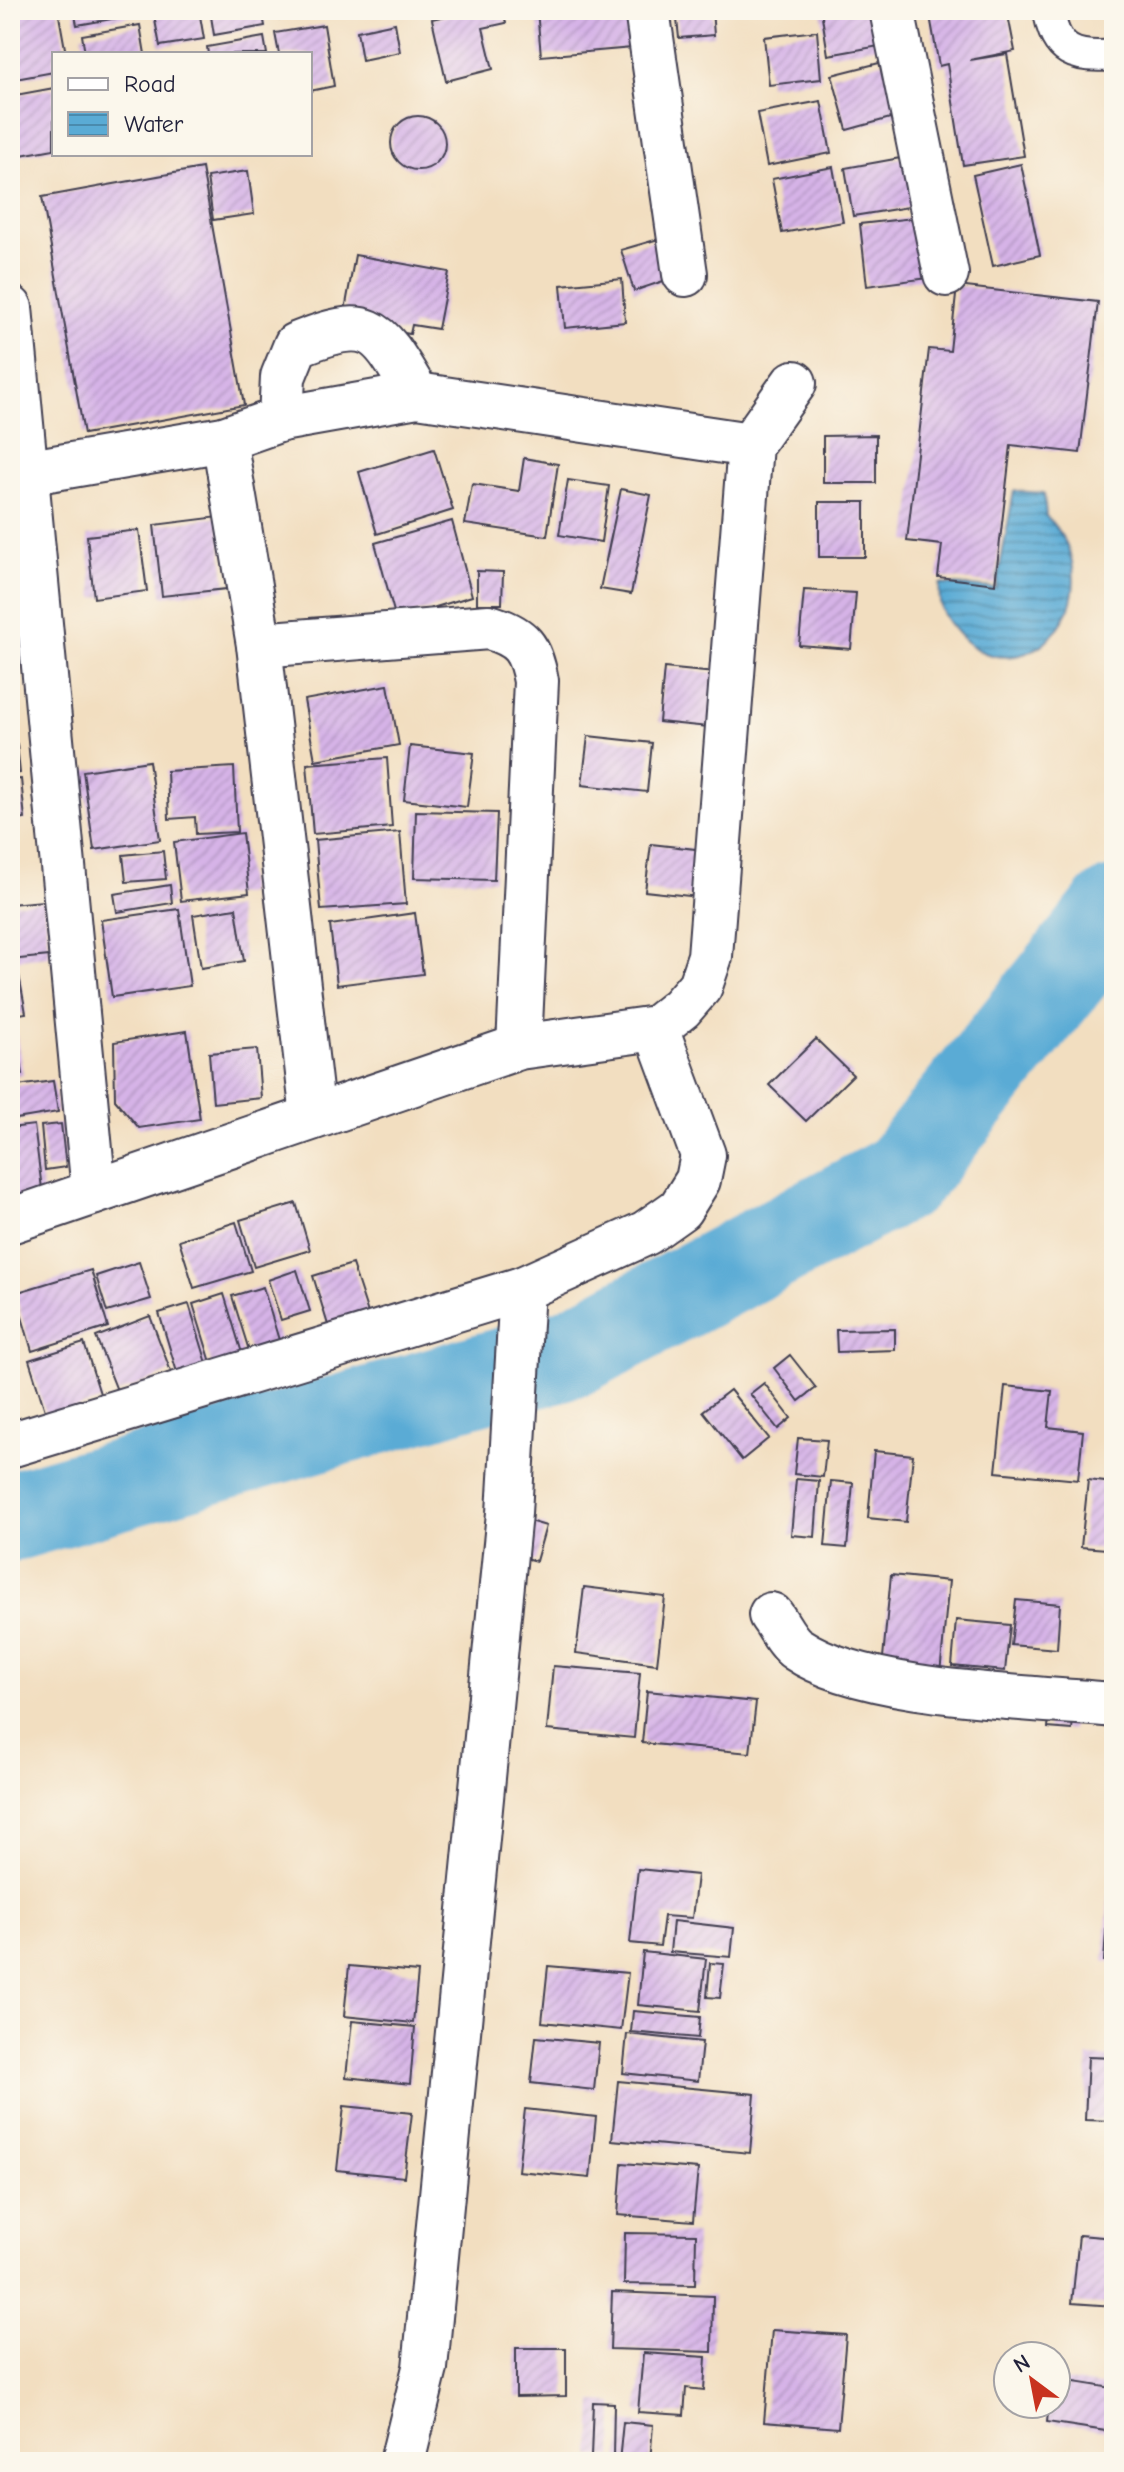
<svg xmlns="http://www.w3.org/2000/svg" width="1124" height="2472" viewBox="0 0 1124 2472" font-family="'Comic Neue',sans-serif">
<style>
.water{fill:url(#water-rules);stroke:#3e6688;stroke-width:2}
.lines{fill:none;stroke-linecap:round;stroke-linejoin:round}
.river{stroke:#5aabd5;stroke-width:90}
.building{fill:url(#building-hatch)}
.service-casing{stroke:#413e4f;stroke-width:34}
.minor-casing{stroke:#413e4f;stroke-width:48}
.service{stroke:#fff;stroke-width:30}
.minor{stroke:#fff;stroke-width:44}
</style>
<defs>
<pattern id="water-rules" width="6" height="5" patternUnits="userSpaceOnUse" patternTransform="scale(2)"><rect width="6" height="5" fill="#5aabd5"/><path d="M0 2.5h6" fill="none" stroke="#4a8bae"/></pattern>
<pattern id="building-hatch" width="6" height="6" patternUnits="userSpaceOnUse" patternTransform="scale(2)"><rect width="6" height="6" fill="#d6b3e7"/><path d="M-1 1l2-2M0 6l6-6M5 7l2-2" fill="none" stroke="#b79ac7"/></pattern>
</defs>
<rect width="100%" height="100%" fill="#fbf7ec"/>
<filter id="ink" filterUnits="userSpaceOnUse"><feTurbulence type="fractalNoise" baseFrequency=".0125" numOctaves="2"/><feDisplacementMap in="SourceGraphic" scale="16" xChannelSelector="R" yChannelSelector="G"/><feConvolveMatrix kernelMatrix="1 2 1 2 8 2 1 2 1" color-interpolation-filters="sRGB"/></filter>
<filter id="wash" filterUnits="userSpaceOnUse"><feTurbulence type="fractalNoise" baseFrequency=".006" numOctaves="4" result="noise"/><feDisplacementMap in="SourceGraphic" scale="32" xChannelSelector="R" yChannelSelector="G"/><feGaussianBlur stdDeviation="1.8" result="paint"/><feColorMatrix in="noise" values="0 0 0 0 0 0 0 0 0 0 0 0 0 0 0 0 0 1.4 0 .05"/><feComposite in="paint" operator="in"/></filter>
<g filter="url(#wash)">
<rect width="100%" height="100%" fill="#f2dec0"/>
<path class="water" d="M1014 491 1044 493 1046 516C1124 596 1020 710 954 629 941 614 938 604 940 584L996 588Z"/>
<g class="lines">
<path class="river" d="M10 1517 573 1352 901 1177 1114 912"/>
</g>
<g id="blocks">
<g class="building">
<path d="M10 10H58L66 54H54V72L10 80Z"/>
<path d="M74 10H134L135 15 77 25Z"/>
<path d="M153 10H199L204 39 160 46Z"/>
<path d="M210 10H262L265 26 214 35Z"/>
<path d="M278 10H319V12L280 19Z"/>
<path d="M471 10H503L506 23 483 28 493 69 446 81 432 19Z"/>
<path d="M537 10H629L632 48 541 56Z"/>
<path d="M676 10H712L714 35 679 38Z"/>
<path d="M821 10H879L885 45 828 55Z"/>
<path d="M959 10H1007L1015 51 970 60 1007 54 1024 156 963 165 947 64 939 66 930 16Z"/>
<path d="M395 23 400 52 362 60 357 31Z"/>
<path d="M140 25 145 54H85L82 35Z"/>
<path d="M324 25 334 86 310 91V54H279L275 33Z"/>
<path d="M817 31 821 79 769 85 764 37Z"/>
<path d="M264 37 267 54H208L207 47Z"/>
<path d="M887 61 901 115 847 130 832 75Z"/>
<path d="M54 88V149L10 157V96Z"/>
<path d="M821 101 831 153 767 166 757 113Z"/>
<circle cx="418" cy="143" r="27"/>
<path d="M906 157 915 206 853 216 845 168Z"/>
<path d="M1021 164 1040 255 993 266 973 175Z"/>
<path d="M833 167 843 222 782 233 772 179Z"/>
<path d="M202 168 244 405 84 434 42 197Z"/>
<path d="M248 171 254 214 213 220 207 177Z"/>
<path d="M922 217 929 278 867 286 860 224Z"/>
<path d="M662 238 675 277 634 291 621 250Z"/>
<path d="M355 255 449 272 438 329 412 325 410 334 360 325 345 310Z"/>
<path d="M622 279 625 322 565 328 561 285Z"/>
<path d="M957 286 1098 302 1080 453 1011 445 995 584 938 577 942 545 907 541 929 349 950 351Z"/>
<path d="M876 435V483H823V436Z"/>
<path d="M434 449 453 510 377 534 359 472Z"/>
<path d="M524 458 558 464 547 536 465 524 472 484 519 491Z"/>
<path d="M568 480 609 486 601 542 559 535Z"/>
<path d="M621 489 651 495 631 594 600 589Z"/>
<rect x="819" y="502" width="46" height="55"/>
<path d="M218 517 226 589 162 596 154 525Z"/>
<path d="M452 521 472 596 396 619 375 543Z"/>
<path d="M139 530 147 591 94 598 87 536Z"/>
<path d="M477 571 503 572 502 604H477Z"/>
<path d="M804 590 856 593 851 649 799 645Z"/>
<path d="M664 668 725 674 718 728 659 722Z"/>
<path d="M388 685 399 745 315 760 304 700Z"/>
<path d="M588 736 652 743 647 792 582 785Z"/>
<path d="M17 744 20 773 10 774V745Z"/>
<path d="M410 746 474 753 467 807 404 800Z"/>
<path d="M387 758 392 827 313 834 307 764Z"/>
<path d="M149 761 160 840 94 850 83 771Z"/>
<path d="M234 767 237 832 196 834 195 817 169 819 167 771Z"/>
<path d="M21 779 25 819 10 821V780Z"/>
<path d="M416 811 497 813 494 880 414 878Z"/>
<path d="M400 832 406 904 321 910 315 840Z"/>
<path d="M242 833 249 893 181 901 174 842Z"/>
<path d="M651 844 704 850 698 897 645 891Z"/>
<path d="M163 851 166 879 126 882 123 855Z"/>
<path d="M170 885 172 903 117 912 114 894Z"/>
<path d="M43 901 49 956 10 960V904Z"/>
<path d="M236 908 244 961 201 968 193 915Z"/>
<path d="M179 909 190 986 112 997 101 920Z"/>
<path d="M415 913 423 974 337 985 330 925Z"/>
<path d="M19 975 26 1013 13 1015 23 1074 10 1076V976Z"/>
<path d="M187 1031 200 1119 139 1128 115 1100 114 1042Z"/>
<path d="M816 1039 853 1075 806 1121 769 1085Z"/>
<path d="M257 1049 261 1098 213 1103 209 1053Z"/>
<path d="M53 1081 58 1112 10 1120V1087Z"/>
<path d="M61 1124 66 1167 45 1170 41 1126Z"/>
<path d="M34 1125 44 1205 10 1210V1128Z"/>
<path d="M296 1203 310 1250 254 1267 240 1220Z"/>
<path d="M1112 1219H1114V1280H1106Z"/>
<path d="M236 1222 251 1271 194 1288 179 1240Z"/>
<path d="M139 1262 151 1299 107 1312 96 1276Z"/>
<path d="M352 1264 368 1313 328 1325 313 1276Z"/>
<path d="M91 1270 108 1327 32 1351 15 1293Z"/>
<path d="M297 1270 310 1311 281 1320 268 1280Z"/>
<path d="M263 1287 282 1350 252 1360 232 1296Z"/>
<path d="M224 1294 245 1363 214 1372 193 1304Z"/>
<path d="M189 1304 210 1373 180 1382 159 1313Z"/>
<path d="M150 1316 171 1372 118 1393 96 1337Z"/>
<path d="M895 1329V1350L837 1352 836 1330Z"/>
<path d="M84 1343 102 1400 47 1417 29 1360Z"/>
<path d="M790 1355 816 1388 799 1401 774 1368Z"/>
<path d="M764 1383 791 1418 778 1429 750 1394Z"/>
<path d="M1005 1386 1052 1391 1048 1427 1083 1431 1078 1480 996 1472Z"/>
<path d="M730 1390 769 1438 742 1460 703 1411Z"/>
<path d="M798 1438 827 1440 823 1477 794 1474Z"/>
<path d="M874 1451 913 1455 906 1522 868 1518Z"/>
<path d="M796 1479 819 1481 815 1537 791 1535Z"/>
<path d="M1088 1480 1113 1483 1107 1549 1081 1547Z"/>
<path d="M831 1481 853 1483 847 1548 825 1546Z"/>
<path d="M519 1518 546 1526 536 1561 510 1554Z"/>
<path d="M891 1575 949 1581 940 1674 882 1668Z"/>
<path d="M584 1587 665 1597 657 1664 576 1653Z"/>
<path d="M1016 1600 1060 1604 1057 1649 1011 1645Z"/>
<path d="M956 1620 1010 1625 1005 1671 952 1666Z"/>
<path d="M553 1666 640 1673 634 1738 547 1730Z"/>
<path d="M647 1691 756 1702 750 1753 642 1743Z"/>
<path d="M1050 1705 1074 1707 1072 1730 1048 1728Z"/>
<path d="M638 1869 697 1875 692 1918 664 1916 660 1946 630 1943Z"/>
<path d="M1109 1889 1114 1890V1962L1104 1961Z"/>
<path d="M673 1921 734 1928 731 1957 670 1952Z"/>
<path d="M643 1952 706 1959 700 2011 638 2005Z"/>
<path d="M710 1963 724 1964 720 1998 707 1997Z"/>
<path d="M349 1966 418 1972 413 2023 344 2016Z"/>
<path d="M548 1966 628 1973 621 2030 542 2022Z"/>
<path d="M633 2011 700 2017 698 2038 631 2032Z"/>
<path d="M352 2021 415 2027 410 2084 346 2077Z"/>
<path d="M627 2034 702 2042 698 2081 623 2073Z"/>
<path d="M536 2037 599 2043 594 2090 531 2083Z"/>
<path d="M1088 2057 1114 2058V2121L1085 2120Z"/>
<path d="M618 2081 755 2094 750 2153 612 2140Z"/>
<path d="M344 2106 412 2113 404 2177 337 2170Z"/>
<path d="M525 2109 596 2117 590 2178 518 2171Z"/>
<path d="M622 2163 698 2169 693 2221 618 2215Z"/>
<path d="M625 2233 696 2234 695 2285 624 2284Z"/>
<path d="M1079 2235 1114 2238V2306L1072 2303Z"/>
<path d="M612 2292 713 2296 712 2352 610 2349Z"/>
<path d="M772 2330 846 2335 838 2428 764 2422Z"/>
<path d="M516 2348H566V2396L516 2397Z"/>
<path d="M643 2353 706 2357 704 2390 686 2388 684 2415 638 2412Z"/>
<path d="M1056 2379 1112 2388 1106 2431 1047 2422 1049 2404H1056Z"/>
<path d="M593 2402 614 2403 613 2457H591Z"/>
<path d="M623 2422 653 2425 650 2462H619Z"/>
</g>
</g>
</g>
<g filter="url(#ink)">
<use href="#blocks" fill-opacity="0" stroke="#413e4f" stroke-width="2"/>
<g class="lines">
<g class="service-casing">
<path id="service" d="M1049 10C1054 52 1075 59 1114 55"/>
</g>
<g class="minor-casing">
<g id="minor">
<path d="M647 10 685 274"/>
<path d="M892 10 946 274"/>
<path d="M10 308 94 1192"/>
<path d="M281 419 283 377 296 345C374 313 378 330 417 395"/>
<path d="M224 439 259 645 313 1117"/>
<path d="M25 473 224 439 281 419 417 395 750 445"/>
<path d="M259 645 489 627C522 637 530 648 536 681L519 1047"/>
<path d="M10 1221 519 1047 656 1028 681 1008 700 986 710 956 750 445 794 383"/>
<path d="M10 1445 522 1289 646 1233 680 1209 698 1180 703 1155 656 1028"/>
<path d="M771 1615C779 1625 786 1642 797 1649 865 1695 1029 1697 1114 1705"/>
<path d="M402 2462 425 2368 509 1513 522 1289"/>
</g>
</g>
<use href="#service" class="service"/>
<use href="#minor" class="minor"/>
</g>
</g>
<rect width="1124" height="2472" fill="none" stroke="#fbf7ec" stroke-width="40"/>
<rect x="52" y="52" width="260" height="104" fill="#fbf7ec" stroke="#a4a2a5" stroke-width="2"/>
<rect x="68" y="78" width="40" height="12" fill="#ffffff" stroke="#a4a2a5" stroke-width="2"/>
<text x="124" y="92" font-size="24" fill="#22223b">Road</text>
<rect x="68" y="112" width="40" height="24" fill="url(#water-rules)" stroke="#a4a2a5" stroke-width="2"/>
<text x="124" y="132" font-size="24" fill="#22223b">Water</text>
<g transform="translate(1032 2380) rotate(328)"><circle r="38" fill="#fbf7ec" stroke="#a4a2a5" stroke-width="2"/>
<path d="M0-6L14 30L0 20L-14 30Z" fill="#c8321e"/>
<text y="-12" font-size="22" font-weight="bold" text-anchor="middle" fill="#22223b">N</text>
</g>
</svg>
